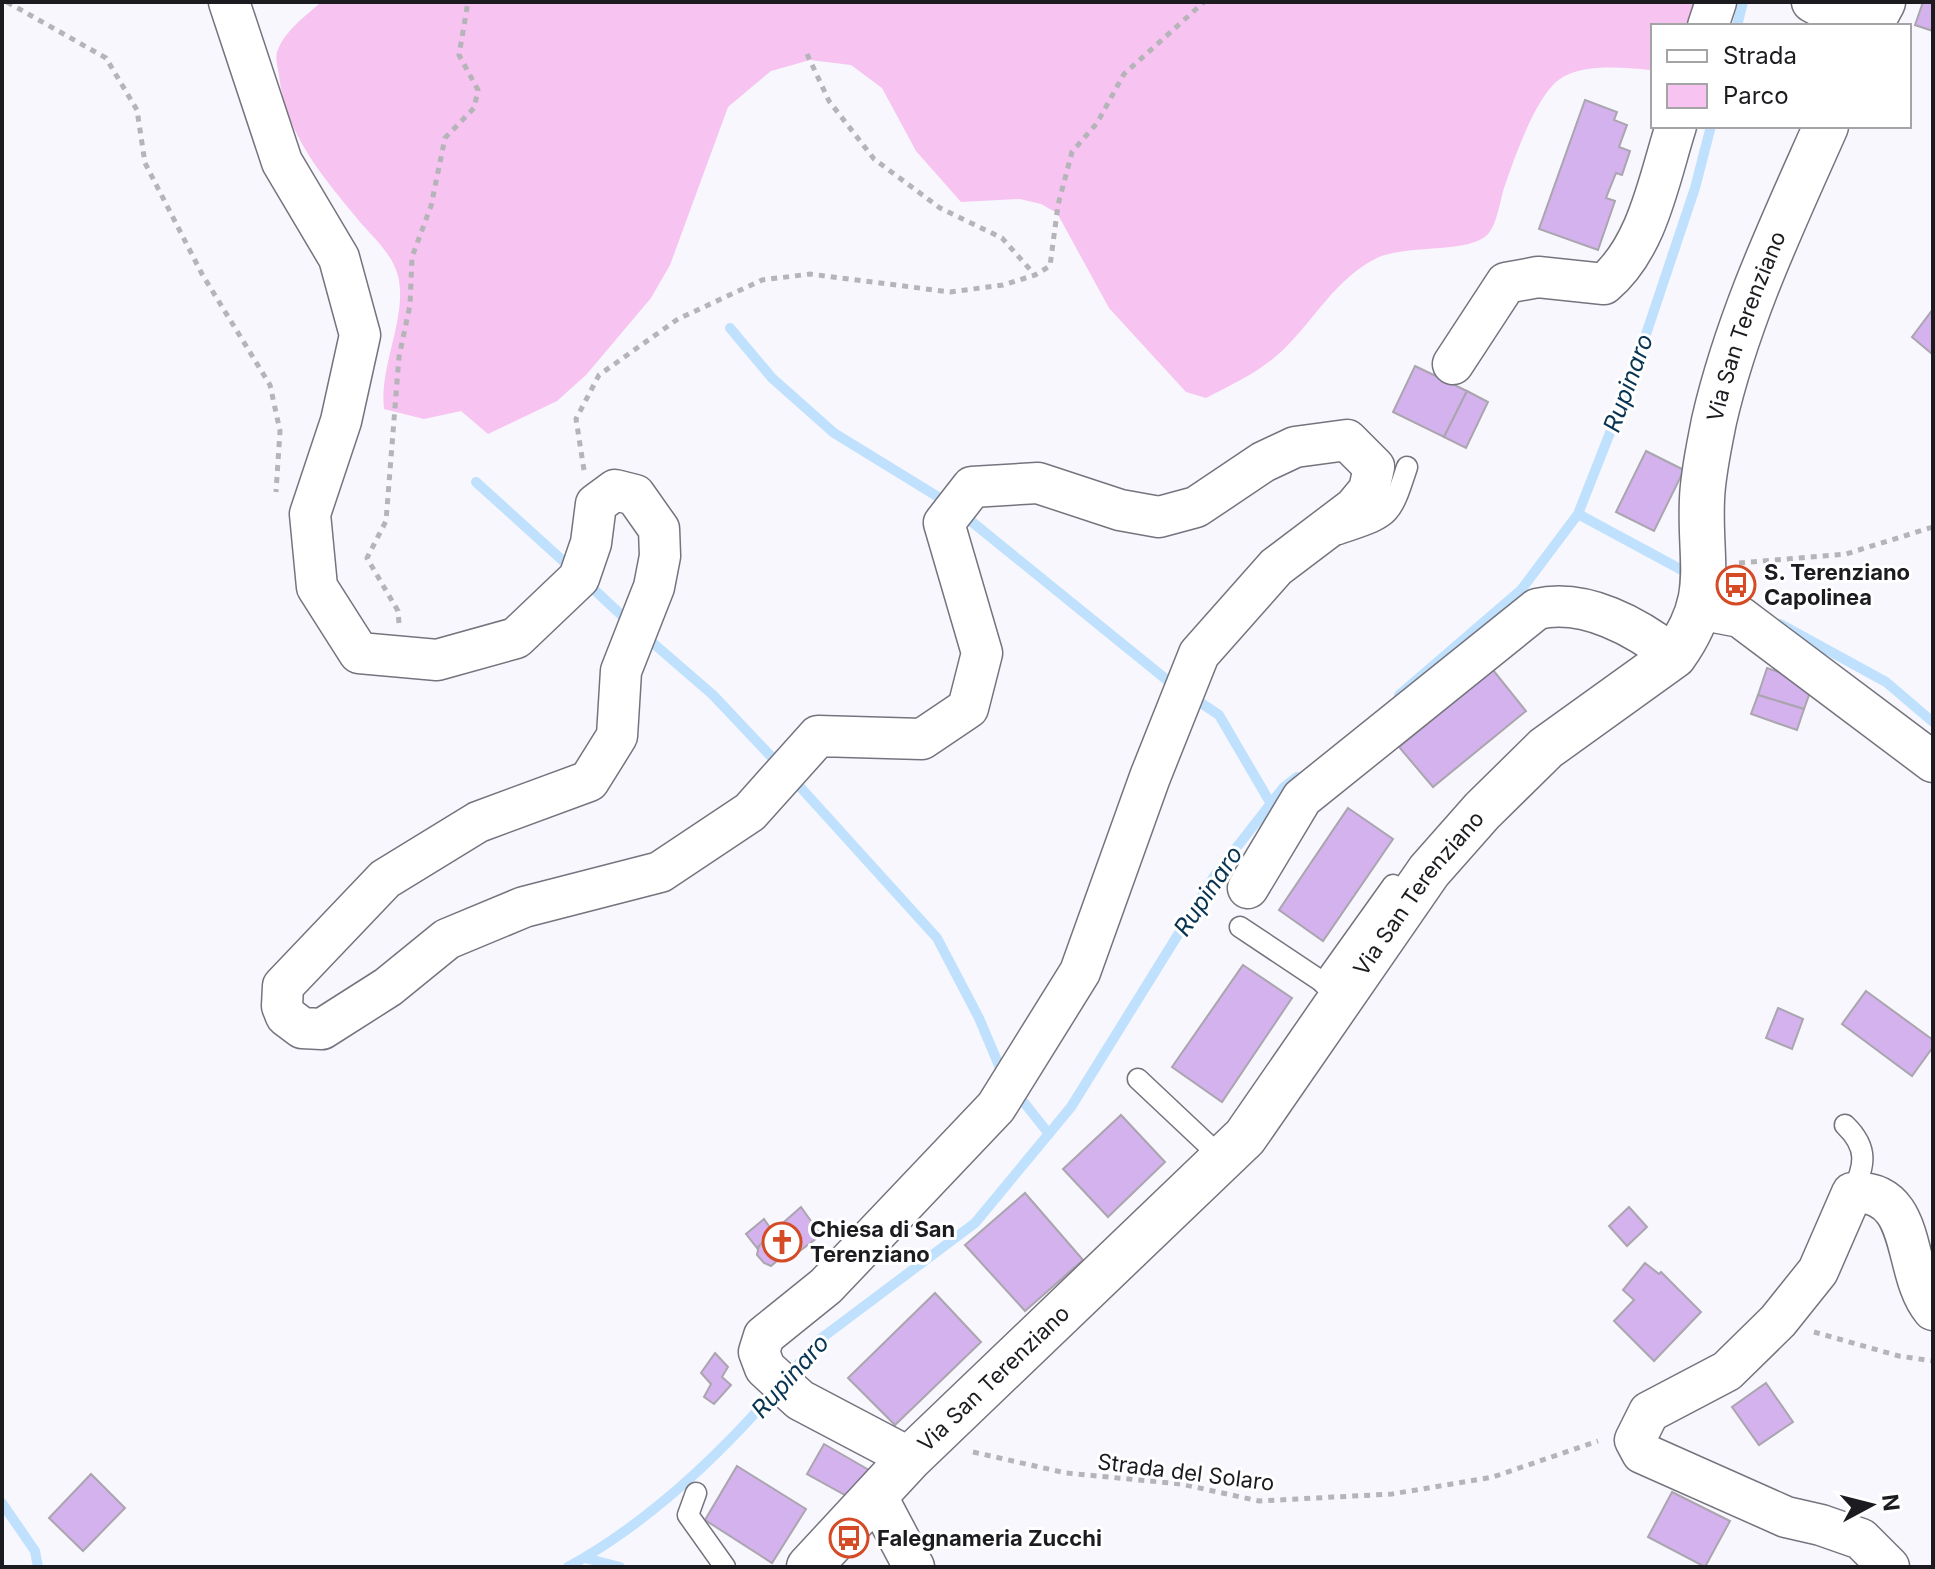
<svg xmlns="http://www.w3.org/2000/svg" width="1935" height="1569" viewBox="0 0 1935 1569" font-family="Inter,sans-serif">
<style>
.green{fill:#f7c3f0}
.lines{fill:none;stroke-linecap:round;stroke-linejoin:round}
.stream{stroke:#c0e1fe;stroke-width:10}
.building{fill:#d3b2ed;stroke:#aaa5ae;stroke-width:2}
.service-casing{stroke:#75747e;stroke-width:23}
.minor-casing{stroke:#75747e;stroke-width:43}
.tertiary-casing{stroke:#75747e;stroke-width:47}
.path{stroke:#b4b4b9;stroke-width:5;stroke-dasharray:6 6;stroke-linecap:butt}
.service{stroke:#fff;stroke-width:20}
.minor{stroke:#fff;stroke-width:40}
.tertiary{stroke:#fff;stroke-width:44}
.labels{text-anchor:middle;dominant-baseline:central;stroke-width:6;stroke-linejoin:round;paint-order:stroke}
.street-label{font-size:22px;fill:#1c1c20;stroke:#fff}
.poi-label{font-size:22px;font-weight:bold;fill:#1c1c20;stroke:#fff;text-anchor:start}
.water-label{font-size:24px;font-style:italic;fill:#083452;stroke:#fff}
</style>
<rect width="100%" height="100%" fill="#f7f7fd"/>
<path class="green" d="M321 2H1701L1694 26H1653L1652 70C1624 68 1575 61 1553 85 1532 107 1514 159 1504 188 1500 201 1497 224 1488 234 1470 254 1406 244 1377 258 1337 277 1314 320 1283 350 1260 372 1233 384 1206 398L1186 392 1109 308 1057 213 1041 204 1020 199 961 202 916 151 882 88 851 65 810 60 771 71 728 107 670 265 651 298 586 375 557 401 488 434 461 411 424 419 384 409C379 365 408 317 398 276 393 255 374 238 360 222 323 177 286 135 279 76 278 68 275 58 277 52 284 31 306 16 321 2Z"/>
<g class="lines">
<g class="stream">
<path d="M1737 26 1743 2"/>
<path d="M730 328 772 378 834 433 948 503"/>
<path d="M476 482 572 569"/>
<path d="M961 513 1178 689"/>
<path d="M1578 514 1693 576"/>
<path d="M587 583 631 624"/>
<path d="M1780 624 1886 682 1933 722"/>
<path d="M646 637 713 695 781 767"/>
<path d="M1399 695 1521 590 1578 514 1630 382 1695 188 1711 126"/>
<path d="M1192 697 1219 715 1271 804"/>
<path d="M792 778 937 938 979 1018 1003 1075"/>
<path d="M1015 1091 1049 1134"/>
<path d="M787 1377 819 1340 975 1223 1071 1107 1215 875 1283 788 1297 777"/>
<path d="M2 1503 35 1551 38 1567"/>
<path d="M585 1558 620 1567"/>
<path d="M568 1567C648 1523 717 1458 776 1390"/>
</g>
</g>
<g class="building">
<path d="M1923 2H1933V31L1915 25Z"/>
<path d="M1585 100 1617 112 1614 120 1627 125 1619 147 1630 151 1622 175 1616 173 1606 198 1615 201 1598 250 1539 229Z"/>
<path d="M1933 309V353L1932 354 1912 337Z"/>
<path d="M1415 366 1467 391 1444 437 1393 412Z"/>
<path d="M1467 391 1488 402 1466 448 1444 437Z"/>
<path d="M1646 451 1684 470 1654 531 1616 512Z"/>
<path d="M1767 668 1813 684 1804 709 1758 695Z"/>
<path d="M1493 670 1526 711 1433 787 1399 747Z"/>
<path d="M1758 695 1804 709 1797 730 1751 714Z"/>
<path d="M1348 808 1393 839 1323 941 1279 910Z"/>
<path d="M1243 965 1292 998 1222 1102 1172 1067Z"/>
<path d="M1866 991 1933 1040V1047L1912 1076 1842 1024Z"/>
<path d="M1778 1008 1803 1019 1792 1049 1766 1038Z"/>
<path d="M1121 1115 1165 1162 1108 1217 1063 1169Z"/>
<path d="M1025 1193 1083 1260 1025 1311 965 1245Z"/>
<path d="M801 1207 821 1235 789 1259 785 1254 771 1266 764 1263 757 1255 759 1244Z"/>
<path d="M1629 1207 1647 1227 1627 1246 1609 1226Z"/>
<path d="M764 1219 773 1232 757 1248 746 1234Z"/>
<path d="M1645 1263 1659 1274 1661 1272 1701 1312 1654 1361 1614 1321 1634 1300 1623 1290Z"/>
<path d="M935 1293 981 1342 895 1425 848 1378Z"/>
<path d="M715 1353 728 1367 722 1377 731 1385 714 1404 704 1397 711 1384 701 1373Z"/>
<path d="M1766 1383 1793 1422 1759 1445 1732 1407Z"/>
<path d="M824 1444 869 1470 852 1499 807 1474Z"/>
<path d="M737 1466 806 1509 772 1563 705 1520Z"/>
<path d="M91 1474 125 1508 83 1551 49 1518Z"/>
<path d="M1672 1492 1730 1521 1705 1567 1648 1537Z"/>
</g>
<g class="lines">
<g class="service-casing">
<g id="service">
<path d="M1339 534C1391 516 1390 519 1407 467"/>
<path d="M1240 927 1333 989"/>
<path d="M1323 983 1393 885"/>
<path d="M1138 1079 1223 1159"/>
<path d="M1845 1125C1869 1148 1865 1166 1852 1193"/>
<path d="M696 1493 688 1515 725 1567"/>
</g>
</g>
<g class="minor-casing">
<g id="minor">
<path d="M229 2 282 162 339 258 360 335 341 421 310 514 317 587 359 653 437 660 516 638 579 578 591 543 596 504 615 490 635 495 659 529 660 556 654 587 621 671 617 736 589 781 478 822 385 879 283 986 282 1006 286 1016 302 1028 322 1029 388 987 447 939 524 907 660 872 750 812 818 736 922 739 968 708 982 653 944 523 972 487 1038 483 1120 510 1159 517 1196 507 1263 462 1295 447 1347 440 1374 467 1369 490 1354 508 1276 567 1199 654 1150 777 1080 972 996 1107 826 1286 764 1336 759 1352 765 1368 800 1400 910 1458"/>
<path d="M1812 2 1858 26"/>
<path d="M1708 26 1716 2"/>
<path d="M1453 364 1506 283 1538 277 1604 284C1648 247 1659 179 1676 126"/>
<path d="M1698 609 1740 617 1933 762"/>
<path d="M1248 888 1302 798 1537 609C1585 598 1637 627 1674 656"/>
<path d="M876 1495 914 1567"/>
<path d="M1889 1567 1861 1539 1821 1525 1786 1517 1642 1453 1635 1440 1649 1412 1727 1371 1778 1321 1818 1271 1852 1193C1920 1189 1901 1272 1933 1310"/>
</g>
</g>
<g class="tertiary-casing">
<g id="tertiary">
<path d="M1870 26 1883 2"/>
<path id="s1" d="M809 1567 910 1458 1245 1137 1429 871 1482 811 1546 748 1674 656C1717 596 1699 565 1702 499 1703 473 1709 447 1714 421 1738 317 1783 223 1826 126"/>
</g>
</g>
<g class="path">
<path d="M7 2 106 58 137 110 145 163 202 274 270 385 280 431 276 492"/>
<path d="M807 54 829 101 874 159 940 208 1002 238 1035 275"/>
<path d="M584 470 576 419 599 375 678 319 762 280 810 274 950 292 1003 285 1035 275 1050 266 1058 205 1072 152 1097 123 1124 74 1204 2"/>
<path d="M1739 563 1846 554 1933 527"/>
<path d="M399 623 398 611 367 558 386 521 399 357 410 305 412 257 431 206 445 138 474 108 478 90 459 55 468 2"/>
<path d="M1814 1332 1899 1356 1933 1361"/>
<path d="M973 1452 1066 1473 1181 1484 1259 1501 1392 1494 1493 1477 1598 1441"/>
</g>
<use href="#service" class="service"/>
<use href="#minor" class="minor"/>
<use href="#tertiary" class="tertiary"/>
</g>
<defs>
<g id="bus-ring" transform="scale(2)"><circle r="9.5" fill="#fff" stroke="#d44b26" stroke-width="1.5"/><path d="M-5-6H5V4H4V6H2V4H-2V6H-4V4H-5ZM-3.5-4V0h7V-4ZM-3.5 1.2v1.5H-2V1.2ZM2 1.2v1.5H3.5V1.2Z" fill="#d44b26"/></g>
<g id="church-ring" transform="scale(2)"><circle r="9.5" fill="#fff" stroke="#d44b26" stroke-width="1.5"/><path d="M-1.2-6h2.4v3.5h3.3v2.4h-3.3V6h-2.4V-.1h-3.3v-2.4h3.3Z" fill="#d44b26"/></g>
</defs>
<g fill-rule="evenodd">
<use href="#bus-ring" x="1736" y="585"/>
<use href="#church-ring" x="782" y="1242"/>
<use href="#bus-ring" x="849" y="1538"/>
</g>
<g class="labels">
<g class="street-label">
<text stroke="none"><textPath href="#s1" startOffset="1606">Via San Terenziano</textPath></text>
<text stroke="none"><textPath href="#s1" startOffset="912">Via San Terenziano</textPath></text>
<text stroke="none"><textPath href="#s1" startOffset="264">Via San Terenziano</textPath></text>
<text transform="translate(1186 1472) rotate(7)">Strada del Solaro</text>
</g>
<g class="poi-label">
<text x="1764" y="572">S. Terenziano<tspan x="1764" dy="25">Capolinea</tspan></text>
<text x="810" y="1229">Chiesa di San<tspan x="810" dy="25">Terenziano</tspan></text>
<text x="877" y="1538">Falegnameria Zucchi</text>
</g>
<g class="water-label">
<text transform="translate(1628 383) rotate(-70)">Rupinaro</text>
<text transform="translate(1208 891) rotate(-56)">Rupinaro</text>
<text transform="translate(790 1376) rotate(-48)">Rupinaro</text>
</g>
</g>
<rect width="1935" height="1569" fill="none" stroke="#1c1c20" stroke-width="8"/>
<rect x="1651" y="24" width="260" height="104" fill="#ffffff" stroke="#a4a4a6" stroke-width="2"/>
<rect x="1667" y="50" width="40" height="12" fill="#ffffff" stroke="#a4a4a6" stroke-width="2"/>
<text x="1723" y="64" font-size="24" fill="#1c1c20">Strada</text>
<rect x="1667" y="84" width="40" height="24" fill="#f7c3f0" stroke="#a4a4a6" stroke-width="2"/>
<text x="1723" y="104" font-size="24" fill="#1c1c20">Parco</text>
<g transform="translate(1871 1505) rotate(83)" stroke="#ffffff" stroke-width="6" paint-order="stroke">
<path d="M0-6L14 30L0 20L-14 30Z" fill="#1c1c20"/>
<text y="-12" font-size="22" font-weight="bold" text-anchor="middle" fill="#1c1c20">N</text>
</g>
</svg>
